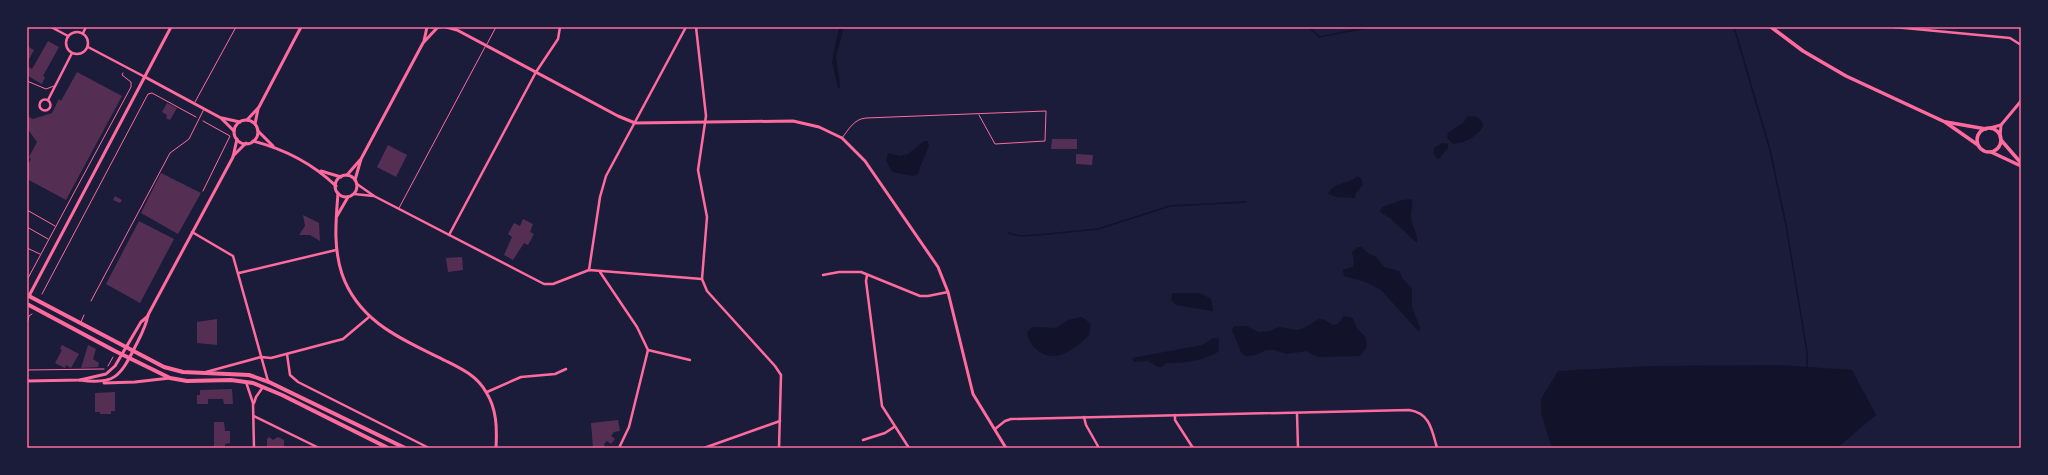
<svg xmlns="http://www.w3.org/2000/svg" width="2048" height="475" viewBox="0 0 2048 475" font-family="Lora,serif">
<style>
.water{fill:#12122b}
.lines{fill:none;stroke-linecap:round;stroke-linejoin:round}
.stream{stroke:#12122b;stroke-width:1.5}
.building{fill:#542f53}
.path{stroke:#ff6b9d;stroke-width:1}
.service{stroke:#ff6b9d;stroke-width:1}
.minor{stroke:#ff6b9d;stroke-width:2.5}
.tertiary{stroke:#ff6b9d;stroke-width:3}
.secondary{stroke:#ff6b9d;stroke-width:3.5}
.trunk{stroke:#ff6b9d;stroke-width:4}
.neatline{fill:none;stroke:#ff6b9d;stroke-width:1.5}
</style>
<rect width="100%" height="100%" fill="#1b1b3a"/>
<g class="water">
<path d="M839 27H844L836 56 840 84V88H838L832 62Z"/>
<path d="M1468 116 1477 117 1482 122 1483 127C1477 136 1465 143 1453 144L1447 138 1448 133 1464 122Z"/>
<path d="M924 141H927L929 145C926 155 921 163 918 174L913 176 892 172 886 160 888 153 900 156 908 154Z"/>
<path d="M1442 143 1448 144V148L1438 160 1433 153 1434 148Z"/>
<path d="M1357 176 1361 178 1363 185 1356 193 1355 198 1337 197 1328 194C1332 183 1350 184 1357 176Z"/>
<path d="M1411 199C1415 206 1410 209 1411 217 1411 226 1419 234 1417 243L1390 218 1380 212 1382 207 1402 200Z"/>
<path d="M1358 247H1362L1366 252 1376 257 1384 267 1399 271 1403 279 1412 289V307L1420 328 1419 332 1381 290 1366 282 1344 276 1343 270 1353 267 1354 261 1352 252Z"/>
<path d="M1172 293H1200L1211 299 1213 311 1176 305 1171 300Z"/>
<path d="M1344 316 1353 318 1356 327 1366 338 1367 347 1360 356 1318 357 1306 351 1286 354 1275 350H1266L1256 355 1245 356 1241 352 1232 330 1234 326H1246L1259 332 1270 331 1279 327 1297 330 1304 328 1319 319 1325 320 1333 325 1338 324Z"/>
<path d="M1082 317 1091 324 1089 335C1082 342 1073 350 1063 354 1047 361 1030 349 1027 333L1032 327 1056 328 1068 320Z"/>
<path d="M1214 338 1219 339 1218 352C1205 360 1182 364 1166 363L1162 367H1158L1148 361 1134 362 1132 358 1202 345Z"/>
<path d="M1780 365 1852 370 1876 415 1837 448H1552L1541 413V399L1558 371 1651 366Z"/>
</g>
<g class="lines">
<g class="stream">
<path d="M853 27H855"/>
<path d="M1734 27 1770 150 1786 225 1807 352V368"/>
<path d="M1311 29 1319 37 1370 27"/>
<path d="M1009 233 1020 236 1038 235 1098 229 1170 206 1246 202"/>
</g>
</g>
<g class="building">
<path d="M48 41 59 47 43 76 45 77 42 84 28 76 27 66 32 69Z"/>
<path d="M27 46 34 50 27 63Z"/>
<path d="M77 72 122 96 66 200 27 179V166L31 159 29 157 37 142 27 128V116L33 119 52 113 59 99 61 101Z"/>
<path d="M167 103 177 108 170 120 166 118 167 115 162 112Z"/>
<path d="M1052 139H1077V149H1051Z"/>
<path d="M388 145 407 155 396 177 377 167Z"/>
<path d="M1076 154 1093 155 1092 165 1076 164Z"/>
<path d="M161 173 201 193 178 234 141 213Z"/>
<path d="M115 196 122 200 120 203 113 200Z"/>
<path d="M303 215 319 223 320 241 310 235H299L305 226Z"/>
<path d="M523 219 533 224 530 232 534 234 528 245 524 243 513 260 504 255 512 237 508 234 514 223 520 226Z"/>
<path d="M139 221 174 239 140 303 106 284Z"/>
<path d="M462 257 463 270 448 272 446 258Z"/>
<path d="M217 319V345L197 343V322Z"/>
<path d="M62 345 79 354 71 368 66 365 65 368 55 363 62 350 60 349Z"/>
<path d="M88 345 96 349 93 359 99 363 98 367 81 368Z"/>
<path d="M232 389 233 404H224L223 399H208V404H197V395H200V390Z"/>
<path d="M115 392V411H111V414H100V412H95V393Z"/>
<path d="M618 420 620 431 614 432 611 436 615 439 611 444 607 441 604 444 605 448H593L591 423Z"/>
<path d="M214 422H224L225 431H230V443L225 444V448H214Z"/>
<path d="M269 437 273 440 278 437 284 440V446L288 448H267V439Z"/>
</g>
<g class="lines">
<g class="path">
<path d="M203 121 230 136 203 191"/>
<path d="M27 210 55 226"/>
<path d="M27 227 48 239"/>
<path d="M27 248 40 254"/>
<path d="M27 280 131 87V82L122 75 123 73"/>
<path d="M42 294 148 94 152 93 196 117"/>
<path d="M27 325 29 316 32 314"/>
<path d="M108 366 113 357"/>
<path d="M27 370 104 369"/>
</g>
<g class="service">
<path d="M487 44 496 27"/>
<path d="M27 81 46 89 54 86"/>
<path d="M195 102 236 27"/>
<path d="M842 138C849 129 854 119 866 118L1046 111 1045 141 995 144 979 115"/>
<path d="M399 208 485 47"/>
<path d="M91 301 170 153 189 139 204 109"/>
<path d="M81 322 84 315"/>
</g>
<g class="minor">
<path d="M51 27 68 36"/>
<path d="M696 27 706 116 698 170 707 217 702 279 707 291 775 366 781 375 779 448"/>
<path d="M1894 27 2010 38 2021 45"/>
<circle cx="77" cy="43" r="11"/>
<path d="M83 33 86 27"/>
<path d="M88 47 145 77"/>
<circle cx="45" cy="105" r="5.5"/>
<path d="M48 100 72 53"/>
<path d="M357 184 374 196 544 284H553L589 270 702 279"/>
<path d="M354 194 374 196"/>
<path d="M192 232 233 256 268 381"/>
<path d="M449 235 536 72 558 39 560 27"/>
<path d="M589 270 600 197 606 176 686 27"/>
<path d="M600 272 637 327 648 350 629 427 619 448"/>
<path d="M239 273 336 250"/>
<path d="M823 275 839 272H861L920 296H928L948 292"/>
<path d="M867 275 866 281 882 406 909 448"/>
<path d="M648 350 690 360"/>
<path d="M287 354 290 375 298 382 429 448"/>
<path d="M206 372 261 357 271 358 343 339 369 317"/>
<path d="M246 382 253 403 254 448"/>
<path d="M487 392 521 377 555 374 566 369"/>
<path d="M254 403 256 397 263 387"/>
<path d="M1297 413 1298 448"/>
<path d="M1175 415V420L1193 448"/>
<path d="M254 416 319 448"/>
<path d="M1084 417 1086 425 1099 448"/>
<path d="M995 429 1005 421 1011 419 1409 410C1430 413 1432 430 1437 448"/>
<path d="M863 440 885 433 894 427"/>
<path d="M704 448 780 421"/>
</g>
<g class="tertiary">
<path d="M431 27H441"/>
<path d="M446 27 457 30 618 116 635 123 793 121 819 127 842 138 865 161 938 267 948 292 973 394 1006 448"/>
<path d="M424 41 427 27"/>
<path d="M145 77 221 118 234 131"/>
<path d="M222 118 240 122"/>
<path d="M247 120 259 107 301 27"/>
<circle cx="246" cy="132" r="12"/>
<path d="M255 124 258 109"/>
<path d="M1990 128 2001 125 2021 101"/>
<path d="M258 131 273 146"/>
<path d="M2000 137 2001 125"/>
<path d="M253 141C284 149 313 164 336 186"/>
<path d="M233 156 246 143"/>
<path d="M321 171 341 177"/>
<path d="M347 175 360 160"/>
<circle cx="346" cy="186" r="11"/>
<path d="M355 180 361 159 423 43 437 28"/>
<path d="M338 193C336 220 333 247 342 274 359 323 404 340 446 361 462 369 477 376 486 392 497 409 497 429 496 448"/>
<path d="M337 216 348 197"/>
<path d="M29 296 171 27"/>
<path d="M80 380C114 385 120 377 135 347 140 337 146 327 148 315L233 157 237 139"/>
<path d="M27 381 80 380 106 374 115 366 141 322 148 316"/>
<path d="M104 383 135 382 170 378"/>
</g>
<g class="secondary">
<path d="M1771 27 1803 51 1846 76 1945 122 1978 145"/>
<path d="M1946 122 1986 129"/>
<circle cx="1989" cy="140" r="12"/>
<path d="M2001 140 2021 163"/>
<path d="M1991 152 2021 166"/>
</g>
<g class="trunk">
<path d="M27 295 164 367 183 372 249 375 269 382 405 448"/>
<path d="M27 304 115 351 170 378 187 381 231 380 253 383 282 395 388 448"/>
</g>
</g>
<rect width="2048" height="475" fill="none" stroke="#1b1b3a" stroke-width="56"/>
<rect x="28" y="28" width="1992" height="419" class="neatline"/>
</svg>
